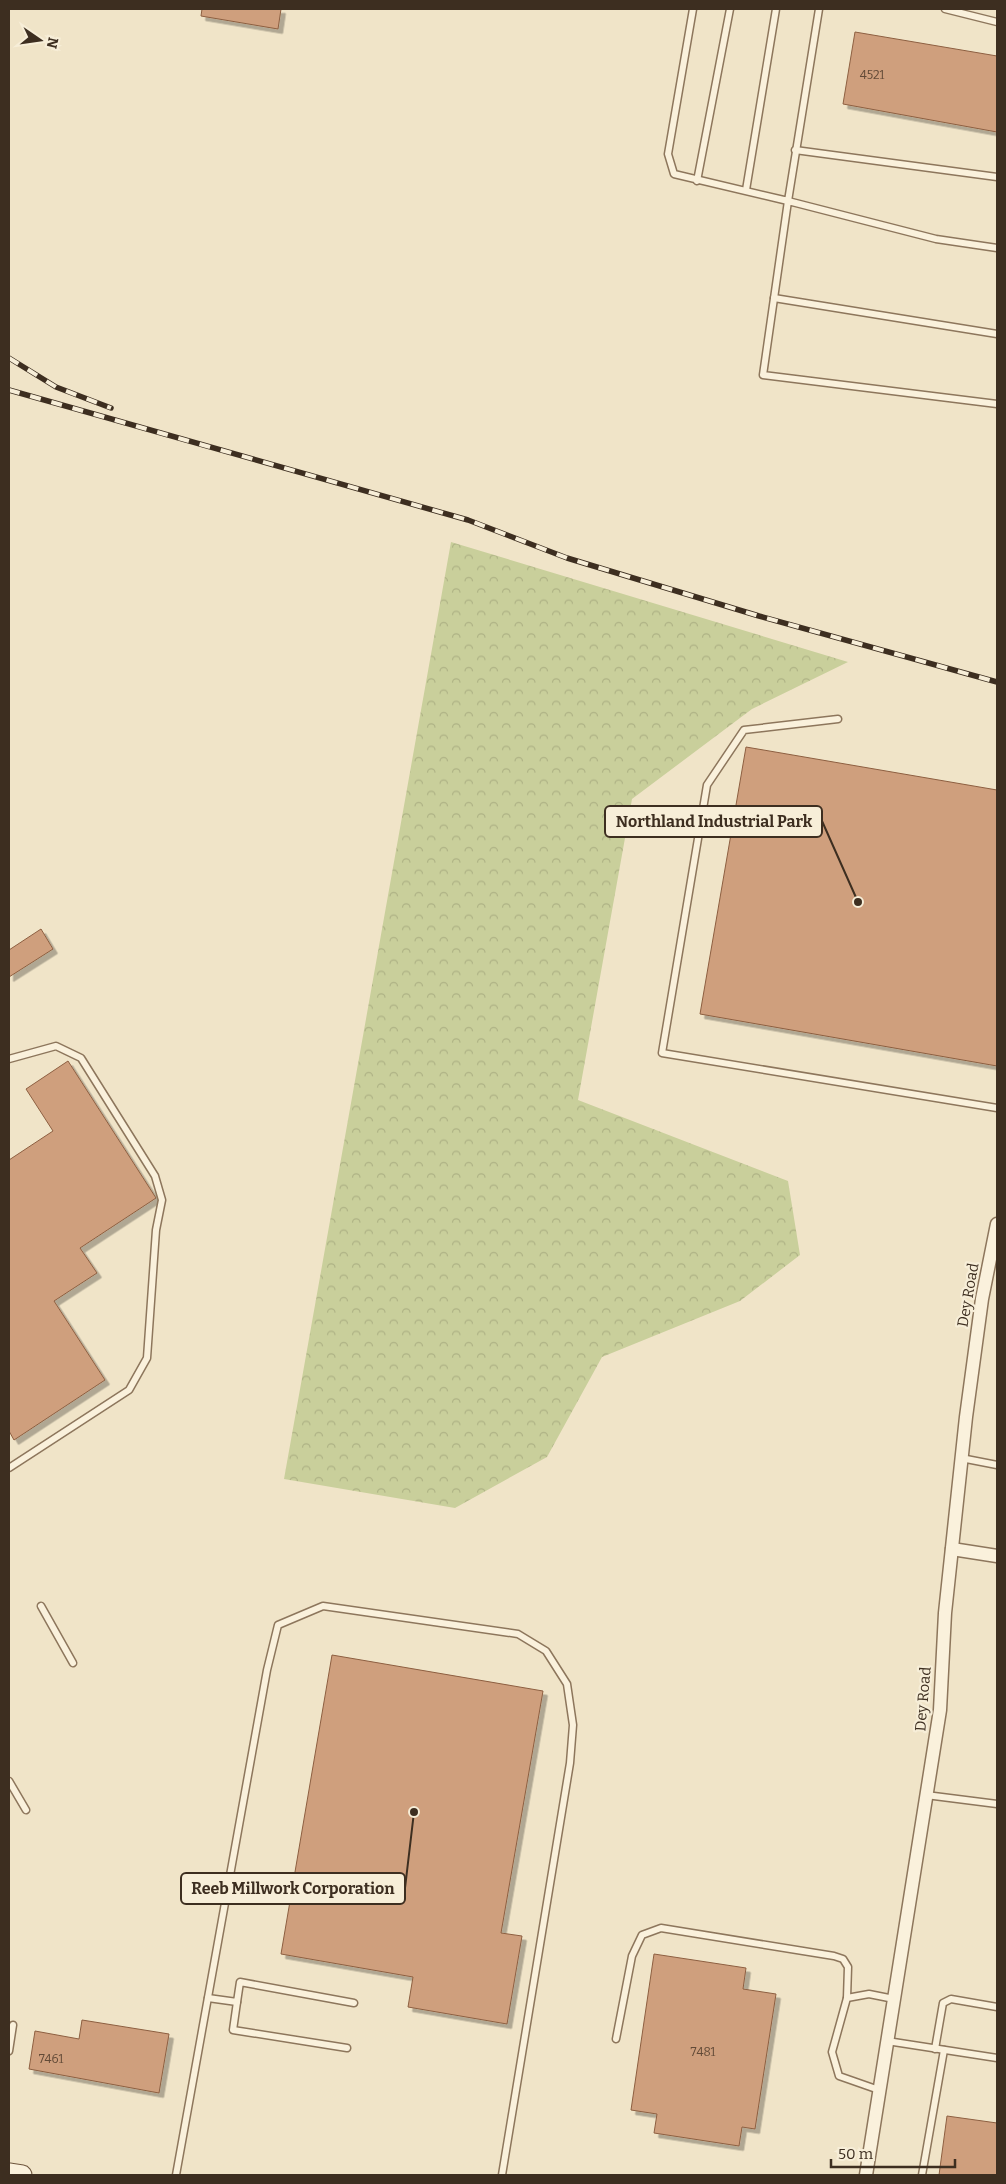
<svg xmlns="http://www.w3.org/2000/svg" width="1006" height="2184" viewBox="0 0 1006 2184" font-family="Bitter,serif">
<style>
.forest{fill:url(#forest-crowns)}
.building{fill:#cf9f7d;stroke:#8d5f41;filter:url(#shadow)}
.lines{fill:none;stroke-linecap:round;stroke-linejoin:round}
.lane-casing{stroke:#8d765c;stroke-width:9}
.street-casing{stroke:#8d765c;stroke-width:15}
.secondary-casing{stroke:#6f573f;stroke-width:21}
.lane{stroke:#faf1dc;stroke-width:6}
.street{stroke:#faf1dc;stroke-width:12}
.secondary{stroke:#faf1dc;stroke-width:19}
.rail-casing{stroke:#3d2e20;stroke-width:5.5}
.rail{stroke:#f7eed8;stroke-width:4;stroke-dasharray:11;stroke-linecap:butt}
.labels{text-anchor:middle;dominant-baseline:central;stroke-width:4.5;stroke-linejoin:round;paint-order:stroke}
.number-label{font-size:12px;fill:#624a37}
.street-label{font-size:15px;fill:#3d2e20;stroke:#f7eed8}
.leader{fill:none;stroke:#3d2e20;stroke-width:2}
.callout-dot{fill:#3d2e20;stroke:#f7eed8;stroke-width:2}
.callout{fill:#f7eed8;stroke:#3d2e20;stroke-width:2}
.callout-label{font-size:16px;text-anchor:middle;font-weight:bold;fill:#3d2e20}
</style>
<defs>
<pattern id="forest-crowns" width="20" height="18" patternUnits="userSpaceOnUse" patternTransform="scale(1.25)"><rect width="20" height="18" fill="#c9cf9b"/><path d="M2 6a3 3 0 1 1 6 0M12 15a3 3 0 1 1 6 0" fill="none" stroke="#aeb285"/></pattern>
<filter id="shadow"><feDropShadow dx="4.5" dy="4.5" stdDeviation="0" flood-color="#0004"/></filter>
</defs>
<rect width="100%" height="100%" fill="#f0e4c8"/>
<path class="forest" d="M451 542 848 662 752 709 632 799 578 1100 788 1181 800 1255 740 1301 602 1357 547 1457 455 1508 284 1479Z"/>
<g class="building">
<path d="M202 9H281L278 29 201 16Z"/>
<path d="M855 32 997 56V132L843 104Z"/>
<path d="M746 747 997 790V1066L700 1014Z"/>
<path d="M41 929 53 949 9 977V950Z"/>
<path d="M68 1061 156 1198 80 1248 97 1273 54 1301 105 1380 14 1440 9 1431V1160L53 1131 26 1089Z"/>
<path d="M332 1655 543 1691 501 1933 522 1936 507 2024 408 2007 413 1977 281 1954Z"/>
<path d="M654 1954 746 1968 743 1989 776 1994 755 2129 742 2127 739 2146 654 2133 657 2114 631 2110Z"/>
<path d="M82 2020 169 2034 159 2093 29 2069 35 2031 79 2039Z"/>
<path d="M947 2116 997 2123V2175H939Z"/>
</g>
<g class="lines">
<g class="lane-casing">
<g id="lane">
<path d="M693 9 668 154 674 174 788 201 819 9"/>
<path d="M945 9 997 22"/>
<path d="M795 150 997 177"/>
<path d="M697 181 730 9"/>
<path d="M746 190 776 9"/>
<path d="M997 248 936 239 788 201 763 375 997 404"/>
<path d="M774 298 997 334"/>
<path d="M838 719 744 730 707 785 662 1053 997 1108"/>
<path d="M9 1059 56 1046 81 1058 155 1176 162 1200 156 1230 147 1358 129 1390 9 1468"/>
<path d="M961 1458 997 1465"/>
<path d="M41 1606 73 1663"/>
<path d="M9 1781 26 1810"/>
<path d="M926 1795 997 1804"/>
<path d="M208 1998 237 2002 240 1982 354 2003"/>
<path d="M237 2002 233 2030 347 2048"/>
<path d="M616 2039 632 1956 642 1935 661 1928 834 1956 843 1959 848 1967 847 1998"/>
<path d="M887 2041 997 2058"/>
<path d="M935 2049 943 2003 951 1999 997 2007"/>
<path d="M9 2051 13 2025"/>
<path d="M879 2090 839 2076 832 2052 847 1998 869 1994 894 1999"/>
<path d="M176 2175 267 1670 278 1625 323 1606 518 1634 546 1651 567 1684 573 1725 570 1763 502 2175"/>
<path d="M922 2175 944 2050"/>
</g>
</g>
<g class="street-casing">
<g id="street">
<path d="M952 1549 997 1556"/>
<path d="M866 2175 940 1710 945 1613 966 1417 982 1299 997 1224"/>
</g>
</g>
<g class="secondary-casing">
<path id="secondary" d="M9 2173 22 2175"/>
</g>
<use href="#lane" class="lane"/>
<use href="#street" class="street"/>
<use href="#secondary" class="secondary"/>
<g class="rail-casing">
<g id="rail">
<path d="M9 358 56 387 111 408"/>
<path d="M9 390 468 520 567 558 759 616 997 682"/>
</g>
</g>
<use href="#rail" class="rail"/>
</g>
<g class="labels">
<g class="number-label">
<text x="872" y="75">4521</text>
<text x="703" y="2052">7481</text>
<text x="51" y="2059">7461</text>
</g>
<g class="street-label">
<text transform="translate(968 1295) rotate(-80)">Dey Road</text>
<text transform="translate(923 1699) rotate(-85)">Dey Road</text>
</g>
</g>
<path class="leader" d="M858 902L822 821M414 1812L405 1888"/>
<g class="callout-dot">
<circle cx="858" cy="902" r="5"/>
<circle cx="414" cy="1812" r="5"/>
</g>
<g class="callout">
<rect x="605" y="806" width="217" height="31" rx="5"/>
<rect x="181" y="1873" width="224" height="31" rx="5"/>
</g>
<g class="callout-label">
<text x="714" y="827">Northland Industrial Park</text>
<text x="293" y="1894">Reeb Millwork Corporation</text>
</g>
<rect width="1006" height="2184" fill="none" stroke="#3d2e20" stroke-width="20"/>
<g transform="translate(40 40) rotate(103)" stroke="#f7eed8" stroke-width="4" paint-order="stroke">
<path d="M0-4L9 19L0 12L-9 19Z" fill="#3d2e20"/>
<text y="-8" font-size="14" font-weight="bold" text-anchor="middle" fill="#3d2e20">N</text>
</g>
<path d="M831 2159v8h124v-8" fill="none" stroke="#3d2e20" stroke-width="2.5"/>
<text x="838" y="2159" font-size="15" fill="#3d2e20" stroke="#f7eed8" stroke-width="4" paint-order="stroke">50 m</text>
</svg>
